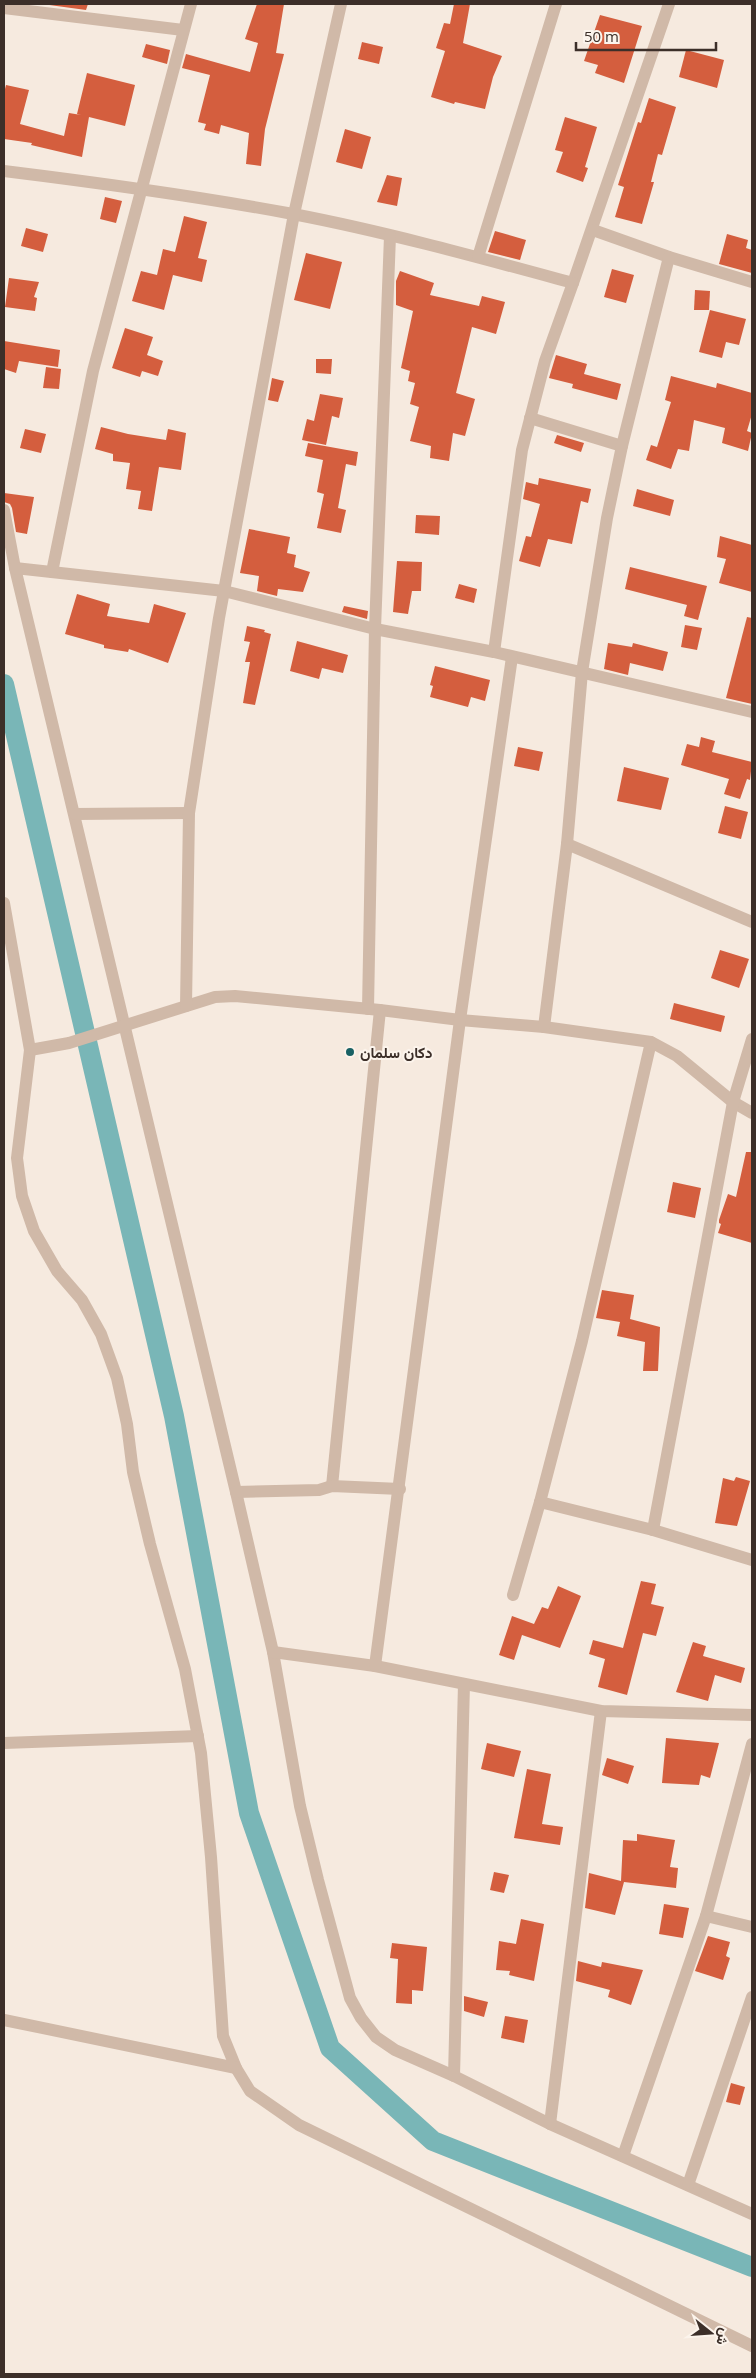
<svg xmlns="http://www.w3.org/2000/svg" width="756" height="2378" viewBox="0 0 756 2378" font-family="'Open Sans',Vazirmatn,sans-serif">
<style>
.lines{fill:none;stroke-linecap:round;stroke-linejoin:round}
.canal{stroke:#79b6b7;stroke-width:20}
.building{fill:#d45e3e}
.minor{stroke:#d0b9a8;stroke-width:12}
.poi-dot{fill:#196164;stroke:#fcf4ec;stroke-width:2}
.labels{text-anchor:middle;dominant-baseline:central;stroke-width:4;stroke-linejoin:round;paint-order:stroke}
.poi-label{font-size:15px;font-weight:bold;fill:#3c2f29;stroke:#fcf4ec;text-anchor:start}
</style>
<rect width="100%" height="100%" fill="#f6eadf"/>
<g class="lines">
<path class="canal" d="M4 684 174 1416 249 1813 330 2048 433 2141 752 2267"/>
</g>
<g class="building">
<path d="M42 4H88L86 10Z"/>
<path d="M257 4H284L276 53 284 54 265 129 261 166 246 164 249 133 221 125 219 134 204 130 206 124 198 122 210 75 182 68 186 54 250 72 258 43 245 39Z"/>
<path d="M454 4H470L463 43 502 56 493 77 485 109 455 102 454 104 431 97 445 51 436 48 444 23 450 24Z"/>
<path d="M600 15 642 26 624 83 595 73 598 65 584 61Z"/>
<path d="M362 42 383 47 379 64 358 59Z"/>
<path d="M146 44 170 50 167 64 142 57Z"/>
<path d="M686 50 724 60 717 88 679 77Z"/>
<path d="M87 73 135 85 125 126 89 117 82 157 31 145 32 143 4 139V93L6 85 29 90 20 124 64 136 69 113 81 115 77 114Z"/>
<path d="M649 98 676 107 662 155 658 154 651 182H654L642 224 615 217 624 187 618 185 638 122 641 123Z"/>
<path d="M565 117 597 127 585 167 588 168 583 182 556 172 563 152 555 150Z"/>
<path d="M345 129 371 137 362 169 336 162Z"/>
<path d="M387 175 402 178 397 206 377 202Z"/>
<path d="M105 197 122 201 116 223 100 219Z"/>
<path d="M184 216 207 222 198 258 207 260 202 282 173 275 164 310 132 301 141 271 157 275 163 249 175 252Z"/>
<path d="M26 228 48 234 43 252 21 246Z"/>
<path d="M495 231 526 240 520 260 488 252Z"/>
<path d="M727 234 748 240 746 248 752 250V273L719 264Z"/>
<path d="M306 253 342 262 330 309 294 300Z"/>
<path d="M612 269 634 275 626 303 604 297Z"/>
<path d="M400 271 434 283 430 295 479 306 482 296 505 302 496 334 472 327 456 393 475 399 465 436 453 433 449 461 430 458 431 446 410 441 419 407 410 404 415 383 408 381 410 371 401 368 413 311 396 305V281Z"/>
<path d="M9 278 39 282 34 297 37 298 35 311 5 307Z"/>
<path d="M695 290 710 291 709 310H694Z"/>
<path d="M710 310 746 319 739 345 726 342 722 358 699 352Z"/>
<path d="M125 328 153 337 147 355 163 361 158 376 142 371 140 377 112 368Z"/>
<path d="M4 341 60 350 58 367 19 361 16 373 4 369Z"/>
<path d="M556 355 587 364 584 374 621 384 617 400 572 388 573 384 549 378Z"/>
<path d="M316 359H332L331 374 316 373Z"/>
<path d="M46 367 61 369 59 389 43 388Z"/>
<path d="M671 376 716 388 717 383 752 393V414L747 431 752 433 748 451 722 443 725 428 694 420 689 451 678 449 671 469 646 460 651 445 657 447 671 402 665 400Z"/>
<path d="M272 378 284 381 278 402 268 400Z"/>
<path d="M320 394 343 398 339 418 332 416 326 445 302 440 307 419 314 421Z"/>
<path d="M101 427 128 434 166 440 168 429 186 433 181 470 159 467 152 511 138 509 141 491 126 489 130 463 113 461V454L95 449Z"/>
<path d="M25 429 46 434 41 453 20 448Z"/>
<path d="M557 435 584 443 581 452 554 443Z"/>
<path d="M308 443 358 452 356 466 346 464 338 508 346 510 341 533 317 528 324 494 317 492 323 460 305 456Z"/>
<path d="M539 478 591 489 588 503 581 501 572 544 548 539 540 567 519 561 526 536 531 537 540 504 523 499 526 482 538 485Z"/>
<path d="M637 489 674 500 670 516 633 506Z"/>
<path d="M4 493 34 497 27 534 16 532 12 508 10 504 4 502Z"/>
<path d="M416 515 440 516 439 535 415 533Z"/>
<path d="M249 529 290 537 287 553 296 555 294 567 310 572 303 592 278 589 277 596 257 591 259 576 240 573Z"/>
<path d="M720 536 752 545V592L719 583 726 559 717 557Z"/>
<path d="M397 561 422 562 421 591H412L408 614 393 612Z"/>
<path d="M630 567 707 586 698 620 684 616 687 605 625 589Z"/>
<path d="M459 584 477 589 474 603 455 598Z"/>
<path d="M77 594 110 604 107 616 149 623 154 604 186 613 168 663 129 649 128 652 104 648V645L65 634Z"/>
<path d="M344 606 368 611 367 619 342 612Z"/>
<path d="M747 617 752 618V704L726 698Z"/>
<path d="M685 625 702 628 697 650 681 647Z"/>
<path d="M247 626 265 630 264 632 271 634 255 705 243 703 250 662H245L250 642 244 641Z"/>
<path d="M297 641 348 655 343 673 322 668 319 679 290 671Z"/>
<path d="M608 643 632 647 633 643 668 652 663 671 630 663 628 675 604 669Z"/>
<path d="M435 666 490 680 485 701 471 697 468 707 430 697 433 686 430 685Z"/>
<path d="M701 737 715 741 712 752 752 762 750 780 747 779 740 799 724 794 729 779 681 765 687 744 699 747Z"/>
<path d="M518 747 543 752 539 771 514 766Z"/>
<path d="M624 767 669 778 661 810 617 801Z"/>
<path d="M725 806 748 812 741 839 718 833Z"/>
<path d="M720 950 749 959 739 988 711 978Z"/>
<path d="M674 1003 725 1016 721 1032 670 1019Z"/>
<path d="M746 1152H752V1243L718 1233 721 1224 719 1223V1220L728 1194 736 1197Z"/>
<path d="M673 1182 701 1188 695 1218 667 1212Z"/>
<path d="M602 1290 634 1295 630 1319 660 1327 658 1371H643L645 1342 617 1336 620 1322 596 1318Z"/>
<path d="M736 1477 750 1481 737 1526 715 1523 723 1478 734 1481Z"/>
<path d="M641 1581 656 1584 651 1604 664 1607 656 1636 643 1633 627 1695 598 1687 605 1659 589 1654 593 1640 623 1648Z"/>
<path d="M558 1586 581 1596 560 1648 522 1635 514 1660 499 1655 512 1616 534 1624 542 1607 548 1609Z"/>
<path d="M693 1642 706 1646 703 1656 745 1668 741 1683 715 1675 708 1701 676 1692Z"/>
<path d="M666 1738 719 1743 710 1778 701 1775 699 1785 662 1783Z"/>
<path d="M487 1743 521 1751 514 1777 481 1769Z"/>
<path d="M607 1758 634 1766 628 1784 602 1775Z"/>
<path d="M527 1769 551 1774 542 1824 563 1827 560 1845 514 1838Z"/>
<path d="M637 1834 675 1840 670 1867 678 1868 676 1888 624 1882 615 1915 585 1908 589 1873 621 1881 623 1840 637 1841Z"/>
<path d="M494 1872 509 1875 504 1893 490 1890Z"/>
<path d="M664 1904 689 1908 683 1938 659 1934Z"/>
<path d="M521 1919 544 1924 534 1981 509 1975 510 1971 496 1970 499 1941 516 1944Z"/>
<path d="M708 1936 730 1942 726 1956 730 1958 723 1980 695 1971Z"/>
<path d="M392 1943 427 1947 423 1991 412 1990V2004L396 2003 398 1959 390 1958Z"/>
<path d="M578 1961 601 1967 602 1962 643 1970 631 2005 608 1997 610 1990 576 1981Z"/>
<path d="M464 1996 488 2002 484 2017 464 2011Z"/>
<path d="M505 2016 528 2020 524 2043 501 2038Z"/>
<path d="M731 2083 745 2087 740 2105 726 2102Z"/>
</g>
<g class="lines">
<g class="minor">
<path d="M4 8 183 30"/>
<path d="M4 171C101 183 197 196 293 214 387 232 481 258 573 283L669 4"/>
<path d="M593 230 669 257 752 282"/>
<path d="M478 257 556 4"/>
<path d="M530 418 622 446"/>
<path d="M4 510 15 568 236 1492 273 1652 300 1806 318 1880 350 1998 361 2018 376 2037 395 2050 454 2076 550 2124 752 2214"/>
<path d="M15 568 224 591 375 629 494 652 752 712"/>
<path d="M52 572 93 371 191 4"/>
<path d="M494 652 522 450 545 361 573 283"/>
<path d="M75 814 189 813"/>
<path d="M567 844 752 922"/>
<path d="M4 903 30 1050 69 1043 215 997 235 996 380 1010 460 1020 544 1027 651 1042 677 1056 733 1102 752 1113"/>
<path d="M186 1006 189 813 219 618 294 214 341 4"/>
<path d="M368 1009 375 629 390 236"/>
<path d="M544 1027 567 844 582 672 607 518 622 446 669 257"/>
<path d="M30 1050 17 1158 22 1196 34 1231 57 1271 82 1300 101 1334 117 1378 127 1424 133 1472 150 1544 185 1669 201 1753 211 1857 223 2036 236 2068 250 2091 299 2125 752 2346"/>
<path d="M332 1486 380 1010"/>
<path d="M236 1492 319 1490 332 1486 400 1489"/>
<path d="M540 1502 653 1530 752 1560"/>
<path d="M653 1530 733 1102 752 1039"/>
<path d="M513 1595 540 1502 582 1341 651 1042"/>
<path d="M273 1652 375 1666 601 1711 752 1715"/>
<path d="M375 1666 460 1020 512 657"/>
<path d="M4 1743 198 1736"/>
<path d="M706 1916 752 1927"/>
<path d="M4 2020 236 2068"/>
<path d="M454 2076 464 1684"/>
<path d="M550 2124 601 1711"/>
<path d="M623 2156 706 1916 752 1744"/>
<path d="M688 2185 752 1997"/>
</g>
</g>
<circle class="poi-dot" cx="350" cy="1052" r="5"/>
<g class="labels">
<g class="poi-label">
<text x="360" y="1052">دكان سلمان</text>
</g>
</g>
<rect width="756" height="2378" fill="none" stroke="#3c2f29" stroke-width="10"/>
<g transform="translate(711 2333) rotate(107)" stroke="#fcf4ec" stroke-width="4" paint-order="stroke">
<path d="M0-4L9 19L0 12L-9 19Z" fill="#3c2f29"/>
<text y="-8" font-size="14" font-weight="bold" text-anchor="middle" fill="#3c2f29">ش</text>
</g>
<path d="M576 42v8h140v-8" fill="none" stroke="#3c2f29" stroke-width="2.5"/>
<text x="584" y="42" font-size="15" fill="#3c2f29" stroke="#fcf4ec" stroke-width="4" paint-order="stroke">50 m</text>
</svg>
